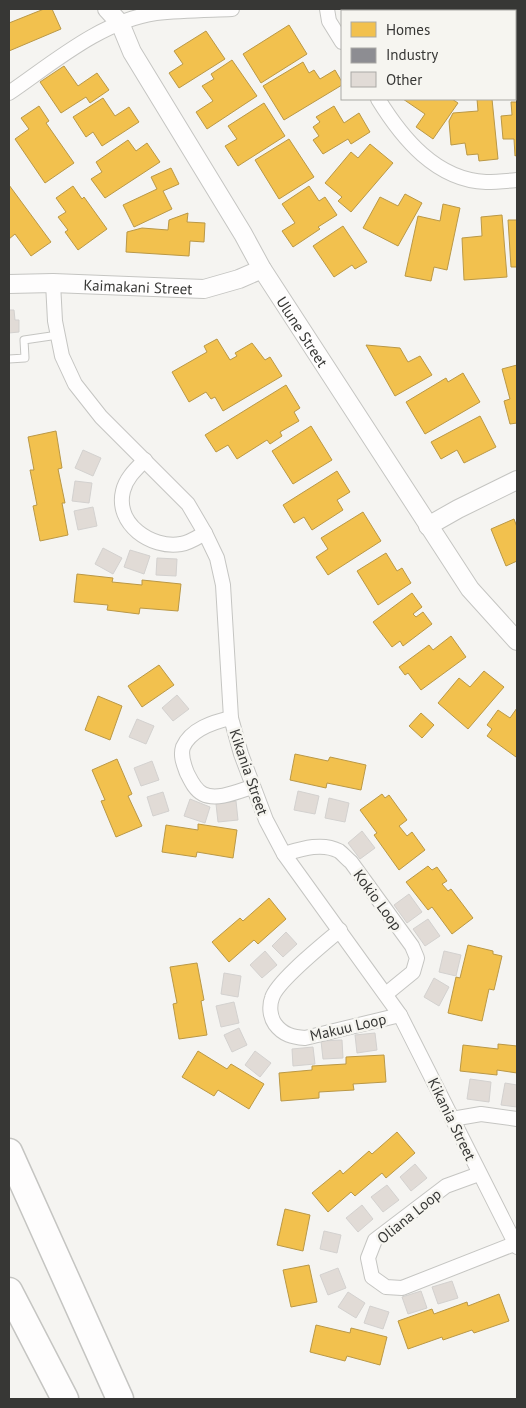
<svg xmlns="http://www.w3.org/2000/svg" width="526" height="1408" viewBox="0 0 526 1408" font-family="'PT Sans',sans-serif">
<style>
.homes{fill:#f2c14e;stroke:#ba9846}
.industry{fill:#8d8d92;stroke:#737376}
.building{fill:#e1dbd6;stroke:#d3d1cf}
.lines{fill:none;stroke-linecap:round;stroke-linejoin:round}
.service-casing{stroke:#c5c5c2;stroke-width:9}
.minor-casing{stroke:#c5c5c2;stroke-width:16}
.tertiary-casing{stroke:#c5c5c2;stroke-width:20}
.motorway-casing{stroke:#c5c5c2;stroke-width:29}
.service{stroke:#fefdfd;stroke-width:7}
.minor{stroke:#fefdfd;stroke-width:14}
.tertiary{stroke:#fefdfd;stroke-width:18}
.motorway{stroke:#fefdfd;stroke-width:26}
.labels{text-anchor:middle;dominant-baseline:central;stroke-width:5;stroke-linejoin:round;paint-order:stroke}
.street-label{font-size:15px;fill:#373735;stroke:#f6f5f0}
</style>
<rect width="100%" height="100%" fill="#f5f4f1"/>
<g class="homes">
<path d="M44 9H52L61 29 9 51V23Z"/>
<path d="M289 25 307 54 261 83 243 54Z"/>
<path d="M206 31 225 59 179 88 169 73 183 64 174 51Z"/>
<rect x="515" y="43" width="2" height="28"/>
<path d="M232 60 257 96 207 129 196 112 213 101 202 86 214 79 211 74Z"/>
<path d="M303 62 309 73 314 70 320 79 335 70 342 82V85L284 120 263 86Z"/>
<path d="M64 66 78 86 97 73 109 90 90 103 86 97 61 113 40 82Z"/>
<path d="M103 98 115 116 129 107 139 122 102 146 93 132 86 137 73 117Z"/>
<path d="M403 99H452L458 103 433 139 416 127 425 114Z"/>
<path d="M477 99H492L498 159 479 161 478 154 467 155 465 143 451 145 449 121 453 113 478 111Z"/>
<path d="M511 102H517V155L515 156 514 139H503L501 116 512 115Z"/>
<path d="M264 103 285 136 238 166 225 146 237 139 228 126Z"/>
<path d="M39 106 49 121 46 123 74 163 45 183 15 139 29 129 21 118Z"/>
<path d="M334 106 344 123 359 113 370 132 351 144 348 139 323 154 313 140 319 136 313 127 320 122 316 117Z"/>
<path d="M289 139 314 177 279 199 255 160Z"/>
<path d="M128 140 136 151 147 143 160 162 105 198 91 179 102 172 96 162Z"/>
<path d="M370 144 393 163 351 212 338 201 342 197 325 183 351 152 358 158Z"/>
<path d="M171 168 179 184 163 191 172 209 134 227 123 205 157 189 151 177Z"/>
<path d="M9 185 51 242 31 256 15 234 9 239Z"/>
<path d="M73 186 82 199 84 197 107 229 78 250 65 232 68 230 58 217 66 212 56 198Z"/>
<path d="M309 186 319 201 325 197 337 215 318 227 320 229 293 247 282 231 295 223 282 204Z"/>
<path d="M405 194 422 203 398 246 363 228 380 197 398 206Z"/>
<path d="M443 204 460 208 447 270 434 267 431 281 405 276 418 216 440 221Z"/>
<path d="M188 213 187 222 205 223 204 242 190 241 189 256 126 252 127 232 142 228 168 230 169 220Z"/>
<path d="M502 215 507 277 464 280 462 238 482 236 481 217Z"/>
<path d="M508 220H517V267H511Z"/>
<path d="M343 226 367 262 355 269 352 265 334 277 313 246Z"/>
<path d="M217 339 230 360 237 356 235 353 252 343 265 360 270 357 282 376 223 411 215 397 211 399 206 392 189 402 172 372 207 352 204 346Z"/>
<path d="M366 345 400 348 408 362 420 356 432 375 395 396Z"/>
<path d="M517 365V423L510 424 504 401 510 399 502 369Z"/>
<path d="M463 373 480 402 425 434 406 402 446 378 448 382Z"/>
<path d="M286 385 300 408 294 412 299 421 280 432 282 436 270 444 267 440 237 459 228 445 216 452 205 435Z"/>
<path d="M480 416 496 447 464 463 457 450 441 459 431 442Z"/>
<path d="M311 426 332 460 293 484 272 451Z"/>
<path d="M56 431 62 468 58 469 65 503H62L68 535 40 541 33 506 37 505 30 470H34L28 437Z"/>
<path d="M337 471 350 492 337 500 343 510 312 530 304 517 294 523 283 505Z"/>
<path d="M363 512 381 541 328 575 316 557 328 549 321 538Z"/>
<path d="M514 519 517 527V561L506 566 491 529Z"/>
<path d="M386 553 397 571 402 568 411 583 378 605 357 571Z"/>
<path d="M77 574 113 578 112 582 142 585V580L181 584 178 611 140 608 139 614 107 610 108 605 74 602Z"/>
<path d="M412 593 422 607 413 614 416 617 423 612 432 624 403 646 400 641 392 647 373 622Z"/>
<path d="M451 636 466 657 421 690 408 673 405 675 399 667 429 645 433 650Z"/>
<path d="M159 665 174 685 142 707 128 686Z"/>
<path d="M484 671 504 687 468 729 438 703 459 678 470 687Z"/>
<path d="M98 696 122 706 110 740 85 730Z"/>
<path d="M517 708V755L516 757 487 736 492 729 487 725 498 710 510 718Z"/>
<path d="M421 713 434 725 422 738 409 726Z"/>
<path d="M295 754 328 761 330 757 366 765 361 790 327 783 326 788 290 780Z"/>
<path d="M117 759 132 794 128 796 142 826 116 837 101 801 105 800 92 770Z"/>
<path d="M382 794 385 798 389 795 407 820 399 826 407 836 412 832 425 850 399 870 374 835 377 833 360 810Z"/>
<path d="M198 824 237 830 233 858 197 852 196 857 162 852 166 825 198 830Z"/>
<path d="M428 866 432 870 437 867 447 881 442 884 448 891 451 889 473 918 452 934 432 907 428 910 406 882Z"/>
<path d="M269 898 286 919 258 944 254 940 229 962 212 942 240 918 243 921Z"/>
<path d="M468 945 493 951V954L502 956 494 990 489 989 482 1021 448 1013 456 977 460 978Z"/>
<path d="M197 963 204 1000 201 1001 207 1035 179 1039 173 1004 177 1003 170 967Z"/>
<path d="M498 1044 517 1046V1073L497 1070V1075L460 1071 463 1045 498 1049Z"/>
<path d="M198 1051 227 1069 231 1064 264 1084 249 1109 218 1090 214 1096 182 1077Z"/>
<path d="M384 1055 386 1082 353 1084 354 1090 319 1092V1098L281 1101 279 1073 312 1070V1066L346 1064V1057Z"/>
<path d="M397 1132 415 1153 386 1178 382 1173 355 1196 351 1192 328 1212 312 1193 340 1170 343 1174 369 1151 372 1154Z"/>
<path d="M285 1209 310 1215 303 1251 277 1245Z"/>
<path d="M309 1265 317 1302 291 1307 283 1270Z"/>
<path d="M499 1294 509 1321 474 1333 472 1330 443 1340 442 1337 408 1349 398 1321 432 1309 434 1314 467 1302 468 1306Z"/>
<path d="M316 1325 350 1333 351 1328 387 1337 380 1365 347 1356 345 1361 310 1352Z"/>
</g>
<path class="industry" d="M515 15H517V34L515 35Z"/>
<g class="building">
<path d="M9 310H14L15 320H19V332L9 333Z"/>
<path d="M83 450 101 458 93 476 75 468Z"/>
<path d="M75 481 92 483 89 503 72 501Z"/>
<path d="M93 507 97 526 78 530 74 511Z"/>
<path d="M103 548 122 558 113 574 95 564Z"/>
<path d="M130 550 150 556 144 574 124 567Z"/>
<path d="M157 558 177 559 176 576 156 575Z"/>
<path d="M177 695 189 709 173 721 162 708Z"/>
<path d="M137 719 154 726 146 744 129 737Z"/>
<path d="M152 761 159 780 141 786 134 768Z"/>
<path d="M298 791 319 796 315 814 294 810Z"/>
<path d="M163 792 169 811 153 816 147 797Z"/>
<path d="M329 798 349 803 345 822 325 818Z"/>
<path d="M190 799 210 807 205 823 184 816Z"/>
<path d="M236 801 238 820 218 822 216 804Z"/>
<path d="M362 831 375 848 360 859 348 843Z"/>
<path d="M409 894 422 912 407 923 394 905Z"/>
<path d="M428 919 440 936 425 946 413 929Z"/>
<path d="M286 932 297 944 283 957 272 946Z"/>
<path d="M265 951 277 965 262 978 250 965Z"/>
<path d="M444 951 461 955 456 976 439 972Z"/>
<path d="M224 973 241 976 238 997 221 994Z"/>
<path d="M434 978 449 987 439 1006 424 997Z"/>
<path d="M234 1002 239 1023 221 1027 216 1006Z"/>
<path d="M239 1028 247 1045 232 1052 224 1035Z"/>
<path d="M375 1033 377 1050 357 1053 355 1035Z"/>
<path d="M342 1040 343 1058 323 1059 321 1041Z"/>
<path d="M313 1047 315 1064 293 1066 292 1049Z"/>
<path d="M255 1051 271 1063 260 1077 245 1065Z"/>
<path d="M470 1079 491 1082 489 1102 467 1099Z"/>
<path d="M505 1083 517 1085V1107L501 1105Z"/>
<path d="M415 1164 427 1178 411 1191 400 1177Z"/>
<path d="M387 1185 399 1200 383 1212 371 1197Z"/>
<path d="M362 1205 373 1219 358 1232 346 1218Z"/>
<path d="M324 1231 341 1235 337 1253 320 1249Z"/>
<path d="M338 1268 346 1288 328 1295 320 1275Z"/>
<path d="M452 1281 458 1298 438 1304 432 1287Z"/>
<path d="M421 1291 427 1308 408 1314 402 1297Z"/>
<path d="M348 1292 365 1303 356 1318 338 1307Z"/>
<path d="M370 1306 389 1312 383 1329 364 1323Z"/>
</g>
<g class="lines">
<g class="service-casing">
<path id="service" d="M9 359 25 358 24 340 58 335"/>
</g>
<g class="minor-casing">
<g id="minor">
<path d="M327 9 329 21 342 42"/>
<path d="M9 93C53 63 101 21 156 13 181 10 207 10 232 9"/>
<path d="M378 99C402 138 436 180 486 182 497 182 507 181 517 180"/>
<path d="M53 283 55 321 62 356 75 384 101 417 188 504 205 533 217 558 223 585 231 718 241 754 266 820 284 854 400 1015 517 1247"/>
<path d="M145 460C136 469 126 478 123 491 115 524 151 549 181 544 189 543 198 537 205 533"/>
<path d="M231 718C213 722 191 729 183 747 180 756 184 765 187 773 191 781 195 790 203 794 217 801 239 791 252 787"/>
<path d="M284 854C301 849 322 842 339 851 343 854 347 859 351 862L412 946 417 958 413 972 386 994"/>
<path d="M340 930C325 943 277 981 272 998 269 1006 270 1017 275 1024 283 1035 293 1037 305 1038L400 1015"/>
<path d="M452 1119 481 1114 517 1119"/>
<path d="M479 1174 446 1186 375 1240 368 1258 372 1277 386 1287 402 1288 514 1244"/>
</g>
</g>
<g class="tertiary-casing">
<g id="tertiary">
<path id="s1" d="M107 9 120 23 132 52 243 234 262 269 470 589 517 641"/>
<path id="s2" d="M9 284 53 283 204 289 239 279 262 269"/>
<path d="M428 526 458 509 517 480"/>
</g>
</g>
<g class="motorway-casing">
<g id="motorway">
<path d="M9 1152 120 1399"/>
<path d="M9 1291 65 1399"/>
</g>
</g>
<use href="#service" class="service"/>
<use href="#minor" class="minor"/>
<use href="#tertiary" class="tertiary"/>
<use href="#motorway" class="motorway"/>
</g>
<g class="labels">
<g class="street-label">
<text stroke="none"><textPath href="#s2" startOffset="129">Kaimakani Street</textPath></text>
<text stroke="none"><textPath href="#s1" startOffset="378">Ulune Street</textPath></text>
<text transform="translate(249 772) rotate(71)">Kikania Street</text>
<text transform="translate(378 900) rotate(54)">Kokio Loop</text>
<text transform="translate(348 1027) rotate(-13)">Makuu Loop</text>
<text transform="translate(452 1119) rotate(64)">Kikania Street</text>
<text transform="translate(409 1216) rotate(-39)">Oliana Loop</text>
</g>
</g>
<rect width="526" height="1408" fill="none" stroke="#373735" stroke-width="20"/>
<rect x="341" y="10" width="175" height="90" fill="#f6f5f0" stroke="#aaa9a5"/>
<rect x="351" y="22" width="25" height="15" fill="#f2c14e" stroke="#aaa9a5"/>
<text x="386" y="35" font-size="15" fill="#373735">Homes</text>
<rect x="351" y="48" width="25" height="15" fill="#8d8d92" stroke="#aaa9a5"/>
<text x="386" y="60" font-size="15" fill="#373735">Industry</text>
<rect x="351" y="72" width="25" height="15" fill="#e1dbd6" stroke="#aaa9a5"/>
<text x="386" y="85" font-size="15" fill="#373735">Other</text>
</svg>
